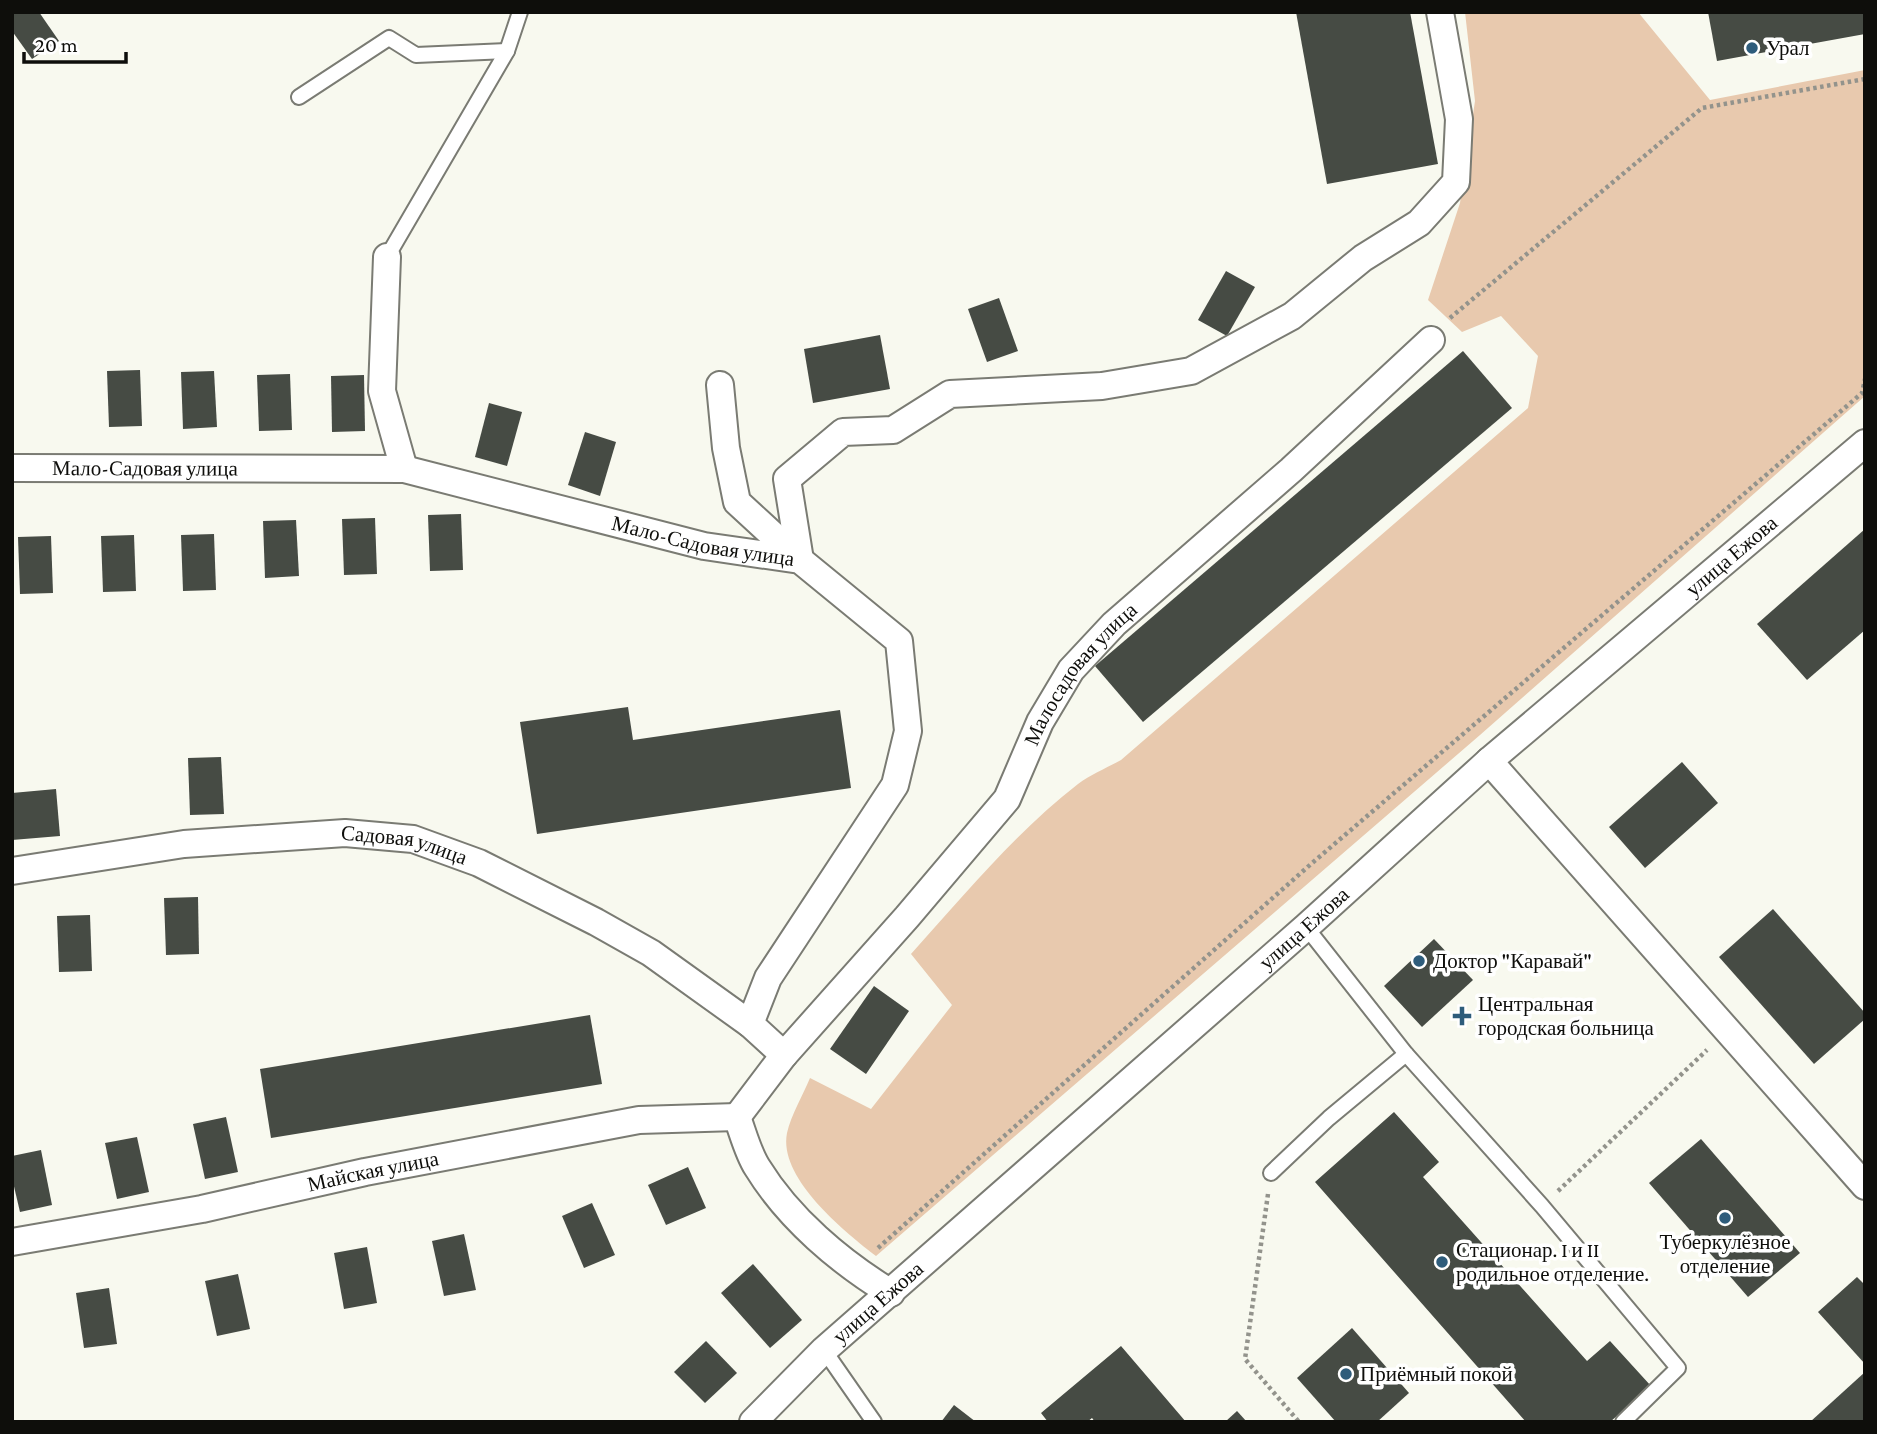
<svg xmlns="http://www.w3.org/2000/svg" width="1877" height="1434" viewBox="0 0 1877 1434" font-family="'Crimson Pro',serif">
<style>
.green{fill:#e8c9ae}
.building{fill:#464b44}
.lines{fill:none;stroke-linecap:round;stroke-linejoin:round}
.service-casing{stroke:#7a7b73;stroke-width:18}
.minor-casing{stroke:#7a7b73;stroke-width:30}
.path{stroke:#93938c;stroke-width:4.5;stroke-dasharray:3.5 3.5;stroke-linecap:butt}
.service{stroke:#fff;stroke-width:14}
.minor{stroke:#fff;stroke-width:26}
.poi-dot{fill:#2e5c7b;stroke:#fff;stroke-width:2.5}
.labels{text-anchor:middle;dominant-baseline:central;stroke-width:7;stroke-linejoin:round;paint-order:stroke}
.poi-label{font-size:21px;fill:#0e0e0b;stroke:#fff;text-anchor:start}
.street-label{font-size:21px;fill:#0e0e0b;stroke:#fff}
</style>
<rect width="100%" height="100%" fill="#f8f9ef"/>
<path class="green" d="M1465 12H1638L1710 100 1865 70V396L1480 735 876 1256C845 1232 778 1178 787 1133 791 1115 803 1095 810 1078L871 1109 952 1005 911 954C964 895 1016 832 1078 784 1091 774 1107 768 1121 760L1528 408 1538 356 1501 316 1462 332 1428 300 1460 203 1475 101Z"/>
<g class="building">
<path d="M12 12H39L59 41 32 59 12 31Z"/>
<path d="M1296 12H1410L1438 164 1327 184Z"/>
<path d="M1708 12H1865V34L1717 61Z"/>
<path d="M1226 271 1255 287 1227 336 1198 320Z"/>
<path d="M999 298 1018 351 987 362 968 309Z"/>
<path d="M880 335 890 389 813 403 804 349Z"/>
<path d="M1463 351 1512 408 1143 722 1095 666Z"/>
<path d="M140 370 142 426 109 427 107 371Z"/>
<path d="M214 371 217 427 183 429 181 372Z"/>
<path d="M290 374 292 430 259 431 257 375Z"/>
<path d="M364 375 365 431 332 432 331 376Z"/>
<path d="M489 403 522 412 507 466 475 457Z"/>
<path d="M585 432 616 442 600 496 568 485Z"/>
<path d="M461 514 463 570 430 571 428 515Z"/>
<path d="M375 518 377 574 344 575 342 519Z"/>
<path d="M296 520 299 576 265 578 263 521Z"/>
<path d="M1865 529V630L1807 680 1757 624Z"/>
<path d="M214 534 216 590 183 591 181 535Z"/>
<path d="M134 535 136 591 103 592 101 536Z"/>
<path d="M51 536 53 593 20 594 18 537Z"/>
<path d="M628 707 633 740 840 710 851 788 537 834 520 722Z"/>
<path d="M221 757 224 814 190 815 188 758Z"/>
<path d="M1682 762 1718 803 1645 868 1609 827Z"/>
<path d="M56 789 60 836 12 840V793Z"/>
<path d="M198 897 199 954 166 955 164 898Z"/>
<path d="M1773 909 1865 1013V1019L1814 1064 1719 957Z"/>
<path d="M90 915 92 971 59 972 57 916Z"/>
<path d="M1434 939 1473 980 1422 1027 1384 986Z"/>
<path d="M874 986 909 1011 866 1074 830 1049Z"/>
<path d="M590 1015 602 1084 271 1138 260 1069Z"/>
<path d="M1394 1112 1439 1162 1423 1177 1587 1361 1610 1341 1651 1386 1610 1422H1526L1315 1182Z"/>
<path d="M226 1117 238 1172 205 1179 193 1124Z"/>
<path d="M137 1137 149 1192 117 1199 105 1143Z"/>
<path d="M1701 1139 1800 1253 1748 1297 1649 1183Z"/>
<path d="M41 1150 52 1205 20 1212 12 1178V1156Z"/>
<path d="M688 1167 706 1208 666 1225 648 1185Z"/>
<path d="M592 1203 615 1255 584 1268 562 1216Z"/>
<path d="M464 1234 476 1290 444 1296 432 1241Z"/>
<path d="M367 1247 377 1303 344 1309 334 1253Z"/>
<path d="M753 1264 802 1320 770 1348 721 1293Z"/>
<path d="M238 1274 250 1329 217 1336 205 1281Z"/>
<path d="M1857 1277 1865 1285V1364L1818 1312Z"/>
<path d="M109 1288 117 1344 84 1348 76 1293Z"/>
<path d="M1352 1328 1409 1393 1377 1422H1336L1297 1378Z"/>
<path d="M706 1341 737 1373 705 1403 674 1372Z"/>
<path d="M1121 1346 1186 1422H1095L1092 1418 1087 1422H1048L1041 1413Z"/>
<path d="M1865 1372V1422H1810Z"/>
<path d="M954 1405 976 1422H941Z"/>
<path d="M1237 1411 1247 1422H1225Z"/>
</g>
<g class="lines">
<g class="service-casing">
<g id="service">
<path d="M299 97 389 38 416 55 507 51"/>
<path d="M387 257 507 51 520 12"/>
<path d="M1306 927 1406 1054 1542 1206 1678 1368 1623 1422"/>
<path d="M1271 1173 1329 1118 1406 1054"/>
<path d="M824 1350 874 1422"/>
</g>
</g>
<g class="minor-casing">
<g id="minor">
<path d="M387 257 382 391 404 469"/>
<path d="M720 385 726 448 737 502 800 560"/>
<path id="s1" d="M12 468 404 469 704 546 800 560 899 641 908 731 895 785 768 978 750 1024 784 1055"/>
<path d="M800 560 787 479 843 432 893 430 950 394 1102 386 1191 371 1292 316 1363 258 1419 223 1456 182 1459 119 1440 12"/>
<path d="M1489 761 1865 1186"/>
<path id="s2" d="M12 871 184 844 345 833 413 839 479 863 596 922 651 953 750 1024"/>
<path id="s3" d="M737 1117 784 1055 907 917 1007 799 1040 722 1071 670 1114 624 1291 470 1431 340"/>
<path d="M737 1117C743 1133 748 1153 757 1167 789 1219 840 1262 891 1293"/>
<path id="s4" d="M12 1242 202 1209 365 1172 639 1120 737 1117"/>
<path id="s5" d="M753 1422 824 1350 1306 927 1489 761 1865 443"/>
</g>
</g>
<g class="path">
<path d="M1450 318 1702 108 1865 79"/>
<path d="M1558 1191 1707 1050"/>
<path d="M1268 1194 1245 1359 1299 1422"/>
<path d="M878 1248 1311 864 1862 393 1865 379"/>
</g>
<use href="#service" class="service"/>
<use href="#minor" class="minor"/>
</g>
<g class="poi-dot">
<circle cx="1752" cy="48" r="7"/>
<circle cx="1419" cy="961" r="7"/>
<path d="M1458.5 1005.5h7v7h7v7h-7v7h-7v-7h-7v-7h7z"/>
<circle cx="1725" cy="1218" r="7"/>
<circle cx="1442" cy="1262" r="7"/>
<circle cx="1346" cy="1374" r="7"/>
</g>
<g class="labels">
<g class="poi-label">
<text x="1766" y="48">Урал</text>
<text x="1433" y="961">Доктор "Каравай"</text>
<text x="1478" y="1004">Центральная<tspan x="1478" dy="24">городская больница</tspan></text>
<text x="1725" y="1242" text-anchor="middle">Туберкулёзное<tspan x="1725" dy="24">отделение</tspan></text>
<text x="1456" y="1250">Стационар. I и II<tspan x="1456" dy="24">родильное отделение.</tspan></text>
<text x="1360" y="1374">Приёмный покой</text>
</g>
<g class="street-label">
<text stroke="none"><textPath href="#s1" startOffset="133">Мало-Садовая улица</textPath></text>
<text stroke="none"><textPath href="#s1" startOffset="700">Мало-Садовая улица</textPath></text>
<text stroke="none"><textPath href="#s5" startOffset="1307">улица Ежова</textPath></text>
<text stroke="none"><textPath href="#s3" startOffset="564">Малосадовая улица</textPath></text>
<text stroke="none"><textPath href="#s2" startOffset="396">Садовая улица</textPath></text>
<text stroke="none"><textPath href="#s5" startOffset="740">улица Ежова</textPath></text>
<text stroke="none"><textPath href="#s4" startOffset="368">Майская улица</textPath></text>
<text stroke="none"><textPath href="#s5" startOffset="173">улица Ежова</textPath></text>
</g>
</g>
<rect width="1877" height="1434" fill="none" stroke="#0e0e0b" stroke-width="28"/>
<path d="M24 52v10h102v-10" fill="none" stroke="#0e0e0b" stroke-width="3.5"/>
<text x="35" y="52" font-size="21" fill="#0e0e0b" stroke="#ffffff" stroke-width="5" paint-order="stroke">20 m</text>
</svg>
